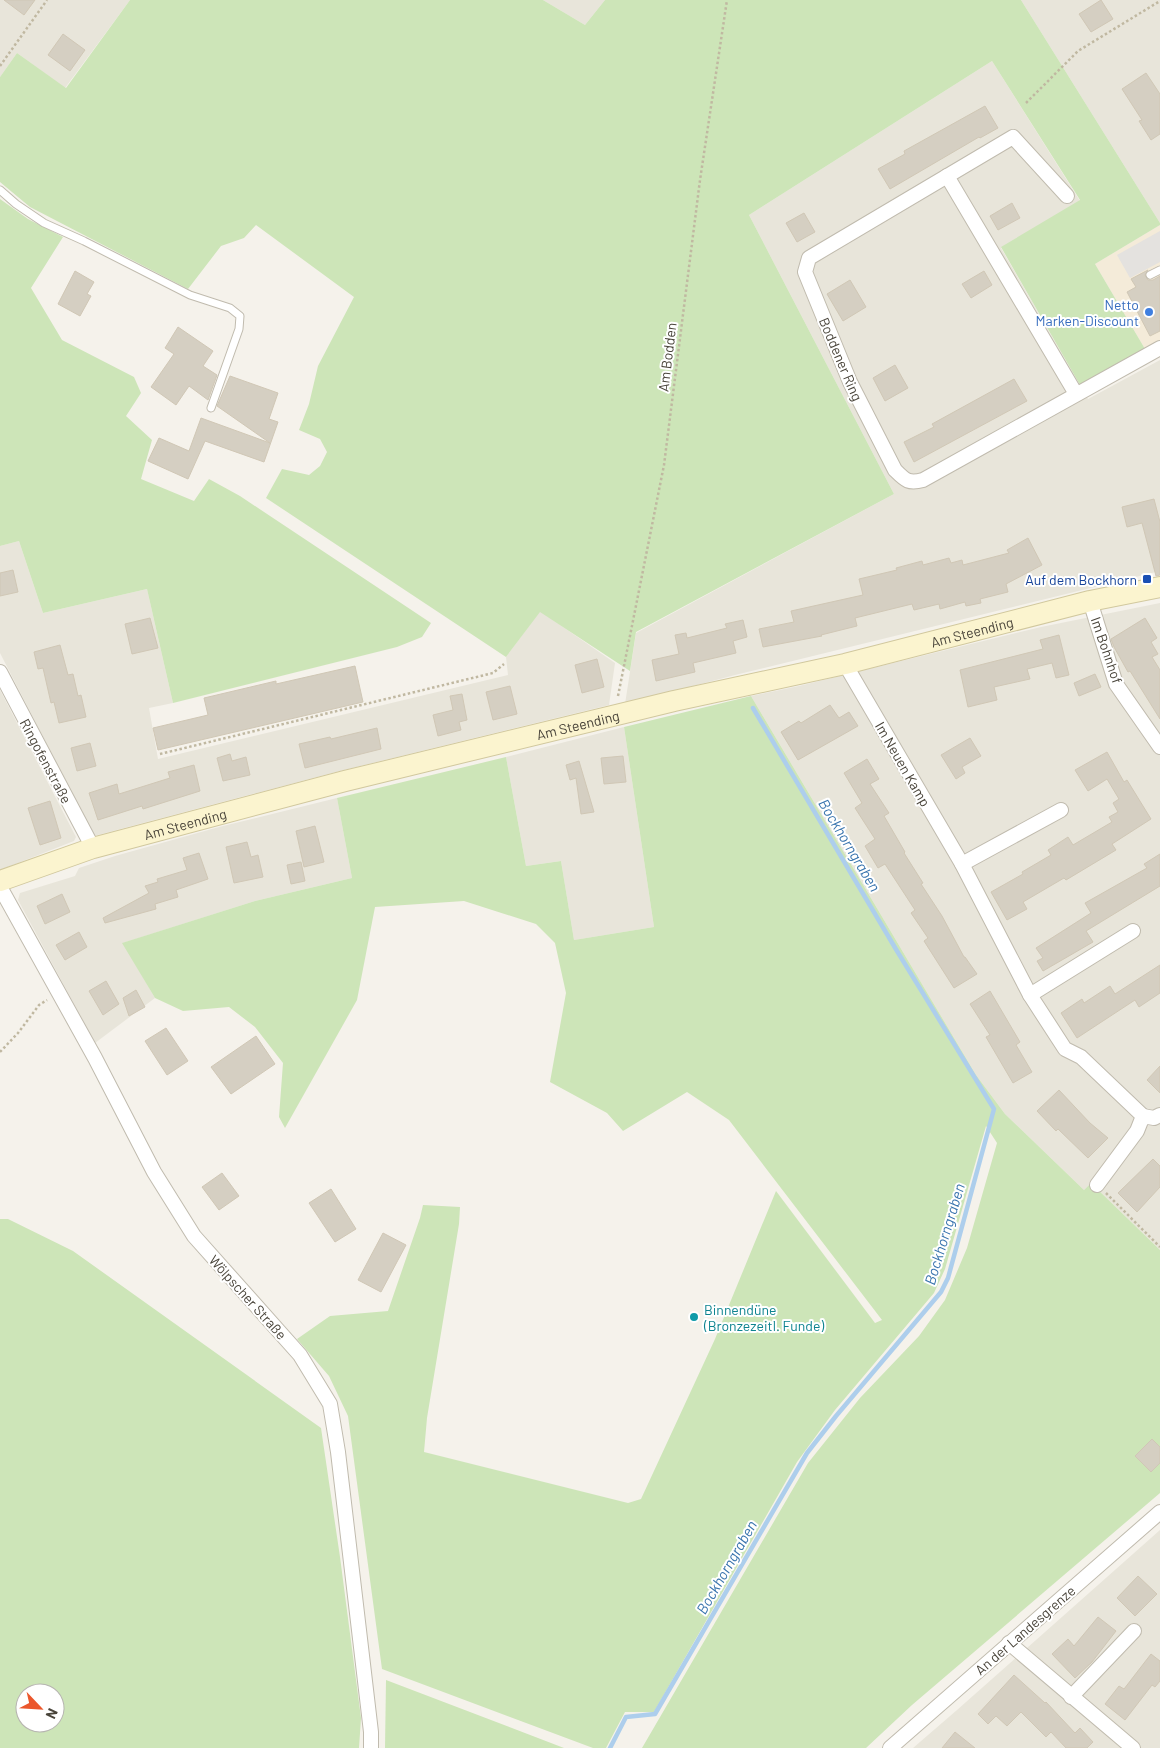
<svg xmlns="http://www.w3.org/2000/svg" width="1160" height="1748" viewBox="0 0 1160 1748" font-family="Barlow,sans-serif">
<style>
.residential{fill:#e8e5da}
.commercial{fill:#f4ebd9}
.green{fill:#cde5b8;fill-rule:evenodd}
.parking{fill:#e4e2df}
.lines{fill:none;stroke-linecap:round;stroke-linejoin:round}
.stream{stroke:#adceec;stroke-width:4.5}
.building{fill:#d5cfc2;stroke:#d0c7b5}
.lane-casing{stroke:#c0bbae;stroke-width:9}
.street-casing{stroke:#c0bbae;stroke-width:16}
.secondary-casing{stroke:#d1c89e;stroke-width:22}
.path{stroke:#c0b8a1;stroke-width:2.5;stroke-dasharray:2.5 2.5;stroke-linecap:butt}
.lane{stroke:#fff;stroke-width:7}
.street{stroke:#fff;stroke-width:14}
.secondary{stroke:#fbf4cf;stroke-width:20}
.shop-dot{fill:#3f7fe0;stroke:#fff;stroke-width:2}
.transit-dot{fill:#1a4fb4;stroke:#fff;stroke-width:2}
.culture-dot{fill:#0f9aa8;stroke:#fff;stroke-width:2}
.labels{text-anchor:middle;dominant-baseline:central;stroke-width:4;stroke-linejoin:round;paint-order:stroke}
.shop-label{font-size:14px;fill:#366cbe;stroke:#fff;text-anchor:end}
.street-label{font-size:14px;fill:#49443a;stroke:#fff}
.transit-label{font-size:14px;fill:#164399;stroke:#fff;text-anchor:end}
.culture-label{font-size:14px;fill:#0d838f;stroke:#fff;text-anchor:start}
.water-label{font-size:15px;font-style:italic;fill:#3974ae;stroke:#fff}
</style>
<rect width="100%" height="100%" fill="#f5f2eb"/>
<g class="residential">
<path d="M0 0H130L65 88 17 53 0 77Z"/>
<path d="M543 0H605L585 25Z"/>
<path d="M1021 0H1160V223Z"/>
<path d="M992 61 1080 201 1001 248 1088 399 1160 360V571L735 675 625 704 636 633 894 494 749 215Z"/>
<path d="M19 541 43 613 147 589 173 703 149 708 158 759 508 675 506 657 540 611 615 663 609 705 332 773 94 836 0 653V546Z"/>
<path d="M1160 603V1250L1091 1183 1084 1190 1005 1114 976 1075 751 696 799 686 1041 627Z"/>
<path d="M0 690 76 837 74 841 0 870Z"/>
<path d="M624 727 654 927 574 940 561 861 526 866 506 757Z"/>
<path d="M337 798 352 878 255 901 123 943 155 998 95 1043 18 900 20 893 75 876 79 868 115 856 219 827Z"/>
<path d="M1160 1530V1748H913L957 1710Z"/>
</g>
<path class="commercial" d="M1160 225V340L1145 349 1095 264Z"/>
<g class="green">
<path d="M130 0H543L585 25 605 0H1021L1160 223V225L1095 264 1145 349 1080 385 1001 247 1080 200 992 61 749 215 894 494 636 632 630 671 540 612 506 657 266 498 282 469 309 475 320 466 327 452 320 439 299 430 309 404 318 366 354 297 256 225 244 238 221 246 188 289 30 207 0 182V77L17 53 66 88Z"/>
<path d="M0 199 28 219 63 237 31 288 62 340 134 377 141 393 126 416 152 440 141 479 194 501 209 479 240 496 431 623 422 637 397 647 173 703 147 589 43 613 19 541 0 546Z"/>
<path d="M751 696 976 1075 1005 1114 1084 1190 1091 1183 1160 1250V1493L912 1705 866 1748H642L808 1463 860 1398 919 1336 945 1300 967 1248 997 1143 986 1126 945 1269 934 1293 835 1410 797 1462 654 1712H625L606 1748H593L382 1669 348 1416 329 1376 297 1339 330 1316 388 1311 420 1218 423 1205 460 1207 459 1224 427 1418 424 1452 628 1503 641 1499 715 1339 776 1191 875 1323 882 1320 729 1120 687 1092 623 1131 607 1113 550 1082 566 993 555 943 536 924 464 901 375 907 357 1000 285 1128 279 1117 283 1063 255 1027 229 1007 183 1011 155 998 122 943 255 901 352 878 337 798 506 757 526 866 561 861 574 940 654 927 624 727Z"/>
<path d="M0 1219H8L73 1251 321 1428 340 1557 361 1718 359 1748H0ZM25 1693H55V1723H25Z"/>
<path d="M386 1680 564 1748H385Z"/>
</g>
<path class="parking" d="M1160 231V262L1130 278 1117 255Z"/>
<g class="lines">
<path class="stream" d="M610 1748 626 1717 655 1714 807 1453 836 1416 941 1292 948 1278 994 1109 897 951 753 708"/>
</g>
<g class="building">
<path d="M4 0H35L24 15Z"/>
<path d="M1101 0 1113 19 1091 32 1079 14Z"/>
<path d="M63 34 85 50 70 71 48 55Z"/>
<path d="M1146 73 1160 94V134L1151 140 1139 121 1142 120 1122 89Z"/>
<path d="M985 106 998 128 980 138 979 137 890 189 878 169 905 154 904 151Z"/>
<path d="M1012 203 1020 218 998 230 990 216Z"/>
<path d="M804 213 815 232 797 242 786 223Z"/>
<path d="M1148 270 1145 275 1148 280H1153L1160 276V331L1150 336 1127 292 1136 287 1131 279Z"/>
<path d="M75 271 94 282 87 294 91 296 80 316 58 304Z"/>
<path d="M984 271 992 285 971 298 962 284Z"/>
<path d="M850 280 866 307 843 321 827 294Z"/>
<path d="M178 327 213 351 203 366 217 375 208 400 189 386 176 405 151 387 174 354 165 348Z"/>
<path d="M895 365 908 388 885 401 873 378Z"/>
<path d="M230 376 278 393 269 419 278 422 264 462 205 441 188 479 148 461 159 438 189 451 201 418 270 443 217 406Z"/>
<path d="M1014 379 1027 401 914 462 904 442 934 427 932 424Z"/>
<path d="M1154 499 1160 522V575L1156 576 1142 523 1127 527 1122 507Z"/>
<path d="M1028 538 1042 565 1006 584 1008 592 980 599 981 603 966 606 965 602 940 609 939 604 914 610 912 604 855 618 857 626 821 635 822 636 763 647 759 629 794 622 791 611 863 595 859 579 897 570 896 568 922 561 923 565 949 558 951 563 962 560 963 565 1009 553 1007 550Z"/>
<path d="M13 570 18 592 0 596V573Z"/>
<path d="M150 618 158 648 132 654 125 624Z"/>
<path d="M1145 618 1157 638 1151 642 1158 654 1152 657 1160 670V719L1130 671 1128 672 1114 647 1111 639Z"/>
<path d="M743 620 747 637 733 641 736 653 693 663 695 672 656 681 652 660 679 654 675 635 686 633 687 638 727 628 725 624Z"/>
<path d="M1059 635 1069 675 1056 678 1052 663 1027 669 1030 679 994 687 997 700 968 707 960 670 1043 649 1040 640Z"/>
<path d="M60 645 68 675 73 674 78 696 81 695 86 717 59 723 54 702 51 703 43 668 38 669 34 652Z"/>
<path d="M597 659 604 687 582 693 575 665Z"/>
<path d="M355 666 363 702 158 750 153 728 208 715 204 698 276 681V684Z"/>
<path d="M1095 674 1101 687 1079 696 1074 683Z"/>
<path d="M510 686 517 714 493 720 486 692Z"/>
<path d="M462 694 467 720 459 722 461 730 438 736 433 715 453 710 450 696Z"/>
<path d="M830 705 839 718 849 712 858 726 798 760 781 732 799 721 801 723Z"/>
<path d="M377 728 381 749 305 768 299 744 330 737 331 739Z"/>
<path d="M970 738 981 756 962 767 965 773 956 779 941 755Z"/>
<path d="M90 743 96 766 77 771 71 748Z"/>
<path d="M1107 752 1124 782 1127 780 1151 819 1112 844 1116 850 1066 880 1064 878 1023 902 1027 909 1007 920 991 892 1023 874 1022 872 1051 855 1048 850 1068 837 1073 845 1112 822 1109 817 1118 812 1113 803 1119 799 1107 779 1088 791 1075 770Z"/>
<path d="M230 754 232 761 246 757 250 775 223 781 217 758Z"/>
<path d="M623 756 626 782 604 784 601 758Z"/>
<path d="M867 759 879 779 870 784 889 813 884 816 905 852 904 853 923 883 921 884 942 916 964 957H965L977 974 954 988 924 941 928 938 911 913 915 910 885 864 878 868 865 846 875 839 855 808 862 803 844 773Z"/>
<path d="M579 761 594 812 581 814 576 778 570 780 566 765Z"/>
<path d="M194 765 200 791 143 809 142 806 98 820 89 793 117 784 119 794 170 778 168 772Z"/>
<path d="M50 801 61 838 40 845 28 808Z"/>
<path d="M315 826 324 862 304 867 296 831Z"/>
<path d="M247 842 251 857 258 855 263 877 234 883 226 847Z"/>
<path d="M199 853 208 879 176 890 178 897 155 904 156 909 105 923 103 918 149 893 145 886 158 882 157 879 187 870 183 858Z"/>
<path d="M1160 854V886L1086 931 1093 942 1043 971 1037 961 1043 958 1036 948 1091 913 1085 903 1147 868 1144 864Z"/>
<path d="M301 862 305 881 291 884 287 865Z"/>
<path d="M62 894 70 912 45 924 37 906Z"/>
<path d="M79 932 87 947 65 960 56 945Z"/>
<path d="M1160 965V993L1139 1007 1135 1000 1077 1038 1061 1013 1082 999 1084 1003 1110 986 1115 994Z"/>
<path d="M106 981 119 1004 103 1015 89 991Z"/>
<path d="M136 990 145 1007 129 1016 123 998Z"/>
<path d="M990 991 1020 1042 1016 1045 1032 1072 1013 1083 986 1037 990 1035 970 1004Z"/>
<path d="M166 1028 188 1061 167 1075 145 1041Z"/>
<path d="M256 1036 275 1064 231 1094 211 1067Z"/>
<path d="M1160 1066V1093L1147 1080Z"/>
<path d="M1059 1090 1090 1123 1108 1138 1088 1158 1058 1129 1056 1131 1037 1111Z"/>
<path d="M1153 1159 1160 1166V1187L1137 1212 1118 1193Z"/>
<path d="M222 1173 239 1196 219 1210 202 1187Z"/>
<path d="M331 1189 356 1229 335 1242 309 1203Z"/>
<path d="M383 1233 406 1245 381 1292 358 1280Z"/>
<path d="M1152 1439 1160 1447V1463L1151 1472 1135 1456Z"/>
<path d="M1138 1576 1157 1594 1135 1616 1117 1598Z"/>
<path d="M1098 1617 1116 1631 1092 1662 1075 1678 1052 1654 1068 1639 1074 1646Z"/>
<path d="M1151 1654 1160 1661V1681L1155 1687 1152 1685 1125 1720 1105 1704 1119 1686 1124 1689Z"/>
<path d="M1014 1675 1045 1703 1046 1702 1075 1733 1080 1728 1093 1742 1087 1748H1066L1051 1732 1046 1737 1021 1712 1007 1726 996 1716 988 1724 978 1714Z"/>
<path d="M955 1732 975 1748H942Z"/>
</g>
<g class="lines">
<g class="lane-casing">
<g id="lane">
<path d="M0 190 16 204 44 223 84 241 190 295 230 308 240 316 239 329 211 408"/>
<path d="M1150 275 1160 270"/>
</g>
</g>
<g class="street-casing">
<g id="street">
<path d="M947 176 1076 394"/>
<path d="M1067 196 1013 137 809 258 805 272 850 382 895 470C905 480 908 484 923 480L1160 348"/>
<path d="M1090 601 1116 684 1160 747"/>
<path d="M845 664 962 864 1030 995 1065 1049 1081 1057 1143 1116"/>
<path d="M0 672 93 848"/>
<path d="M962 864 1061 810"/>
<path d="M0 887 95 1058 154 1172 194 1236 300 1355 330 1404 338 1452 371 1732V1748"/>
<path d="M1030 995 1133 931"/>
<path d="M1097 1185 1137 1131 1143 1116 1154 1118 1160 1115"/>
<path d="M1009 1643 1133 1748"/>
<path d="M1071 1697 1134 1631"/>
<path d="M890 1748 1160 1512"/>
</g>
</g>
<g class="secondary-casing">
<g id="secondary">
<path id="s1" d="M0 881 93 848 345 781 674 701 845 664 1090 601 1160 587"/>
</g>
</g>
<g class="path">
<path d="M0 66 47 0"/>
<path d="M1026 103 1078 51 1160 1"/>
<path d="M618 696 664 465 700 180 727 0"/>
<path d="M160 754 493 673 504 664"/>
<path d="M0 1052 18 1033 39 1005 47 1000"/>
<path d="M1106 1193 1160 1247"/>
</g>
<use href="#lane" class="lane"/>
<use href="#street" class="street"/>
<use href="#secondary" class="secondary"/>
</g>
<circle class="shop-dot" cx="1149" cy="312" r="5"/>
<rect class="transit-dot" x="1142" y="574" width="10" height="10" rx="2.5"/>
<circle class="culture-dot" cx="694" cy="1317" r="5"/>
<g class="labels">
<g class="shop-label">
<text x="1139" y="304">Netto<tspan x="1139" dy="16">Marken-Discount</tspan></text>
</g>
<g class="street-label">
<text transform="translate(667 357) rotate(-83)">Am Bodden</text>
<text transform="translate(841 359) rotate(67)">Boddener Ring</text>
<text stroke="none"><textPath href="#s1" startOffset="1004">Am Steending</textPath></text>
<text transform="translate(1107 650) rotate(71)">Im Bohnhof</text>
<text stroke="none"><textPath href="#s1" startOffset="599">Am Steending</textPath></text>
<text transform="translate(46 761) rotate(62)">Ringofenstraße</text>
<text transform="translate(903 764) rotate(60)">Im Neuen Kamp</text>
<text stroke="none"><textPath href="#s1" startOffset="194">Am Steending</textPath></text>
<text transform="translate(248 1297) rotate(48)">Wölpscher Straße</text>
<text transform="translate(1025 1630) rotate(-41)">An der Landesgrenze</text>
</g>
<g class="transit-label">
<text x="1137" y="579">Auf dem Bockhorn</text>
</g>
<g class="culture-label">
<text x="704" y="1309">Binnendüne<tspan x="704" dy="16">(Bronzezeitl. Funde)</tspan></text>
</g>
<g class="water-label">
<text transform="translate(850 845) rotate(59)">Bockhorngraben</text>
<text transform="translate(944 1234) rotate(-73)">Bockhorngraben</text>
<text transform="translate(726 1567) rotate(-60)">Bockhorngraben</text>
</g>
</g>
<g transform="translate(40 1708) rotate(115)"><circle r="24" fill="#ffffff" stroke="#b6b4b0"/>
<path d="M0-4L9 19L0 12L-9 19Z" fill="#eb572c"/>
<text y="-8" font-size="14" font-weight="bold" text-anchor="middle" fill="#49443a">N</text>
</g>
</svg>
